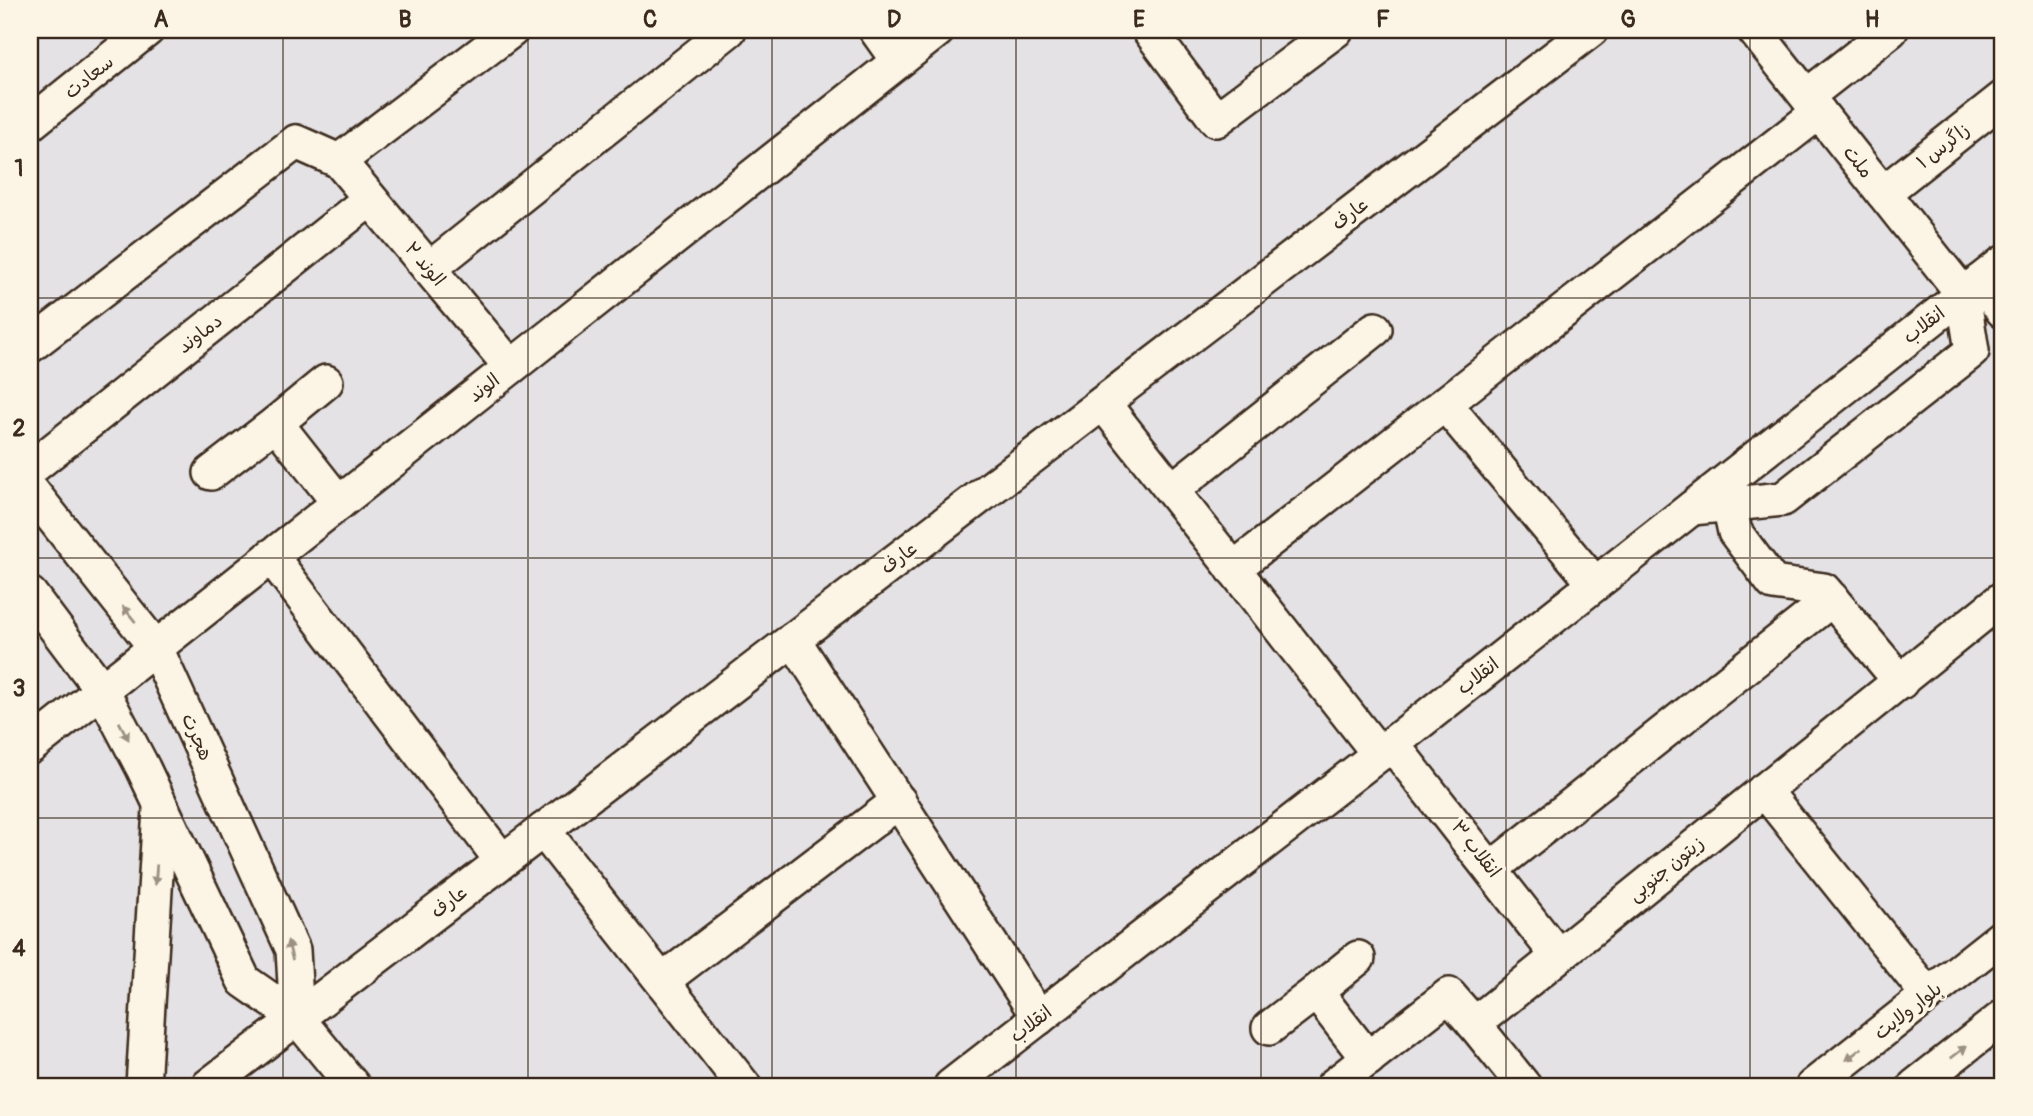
<svg xmlns="http://www.w3.org/2000/svg" width="2033" height="1116" viewBox="0 0 2033 1116" font-family="Pangolin,'Playpen Sans Arabic',sans-serif">
<style>
.lines{fill:none;stroke-linecap:round;stroke-linejoin:round}
.minor-casing{stroke:#3b2a1e;stroke-width:38}
.minor{stroke:#fcf5e5;stroke-width:33}
.oneway{fill:#9c9082}
.grid{fill:none;stroke:#3b2a1e;stroke-width:2;stroke-opacity:0.55}
.labels{text-anchor:middle;dominant-baseline:central;stroke-width:7;stroke-linejoin:round;paint-order:stroke}
.street-label{font-size:19px;fill:#3b2a1e;stroke:#fcf5e5}
.neatline{fill:none;stroke:#3b2a1e;stroke-width:2.5}
.grid-label{font-size:23px;text-anchor:middle;font-weight:bold;fill:#3b2a1e}
</style>
<rect width="100%" height="100%" fill="#e4e2e5"/>
<filter id="ink" filterUnits="userSpaceOnUse"><feTurbulence type="fractalNoise" baseFrequency=".0143" numOctaves="2"/><feDisplacementMap in="SourceGraphic" scale="14" xChannelSelector="R" yChannelSelector="G"/><feConvolveMatrix kernelMatrix="1 2 1 2 8 2 1 2 1" color-interpolation-filters="sRGB"/></filter>
<g filter="url(#ink)">
<g class="lines">
<g class="minor-casing">
<g id="minor">
<path d="M876 30 898 61"/>
<path d="M1149 30 1216 120 1336 30"/>
<path d="M1807 96 1891 30"/>
<path d="M30 124 147 30"/>
<path d="M339 161 512 30"/>
<path d="M1883 193 2003 98"/>
<path d="M429 269 729 30"/>
<path d="M1980 281 2003 311"/>
<path d="M30 346 296 142 339 161 511 367"/>
<path d="M1103 403 1379 754"/>
<path d="M1445 404 1595 584"/>
<path d="M276 423 326 382"/>
<path d="M30 469 370 199"/>
<path d="M211 473 276 423 339 503"/>
<path d="M30 489 156 648 293 950 297 1018"/>
<path d="M1172 490 1375 329"/>
<path d="M1729 504 1735 532 1773 583 1824 590 1901 682"/>
<path d="M1692 508 1783 499 1972 351 1963 294 1754 30"/>
<path d="M271 556 502 861"/>
<path d="M1233 569 1819 112"/>
<path d="M30 594 102 690 143 768 244 981 297 1018 353 1086"/>
<path d="M793 639 1039 1018"/>
<path d="M1392 744 1558 956"/>
<path d="M30 747 938 30"/>
<path d="M1764 790 1928 995"/>
<path d="M543 830 744 1086"/>
<path d="M1491 869 1832 599"/>
<path d="M662 981 899 801"/>
<path d="M1316 992 1358 958"/>
<path d="M1474 1024 1524 1086"/>
<path d="M1269 1028 1316 992 1368 1059"/>
<path d="M143 1086 160 809"/>
<path d="M208 1086 1591 30"/>
<path d="M951 1086 1392 744 2003 263"/>
<path d="M1333 1086 1449 995 1474 1024 2003 598"/>
<path d="M1813 1086 2003 936"/>
<path d="M1915 1086 2003 1017"/>
</g>
</g>
<use href="#minor" class="minor"/>
</g>
<defs><path id="oneway-solid" d="M-6-.8H1V-3.2L6.5 0L1 3.2V.8H-6Z" transform="scale(1.75)"/></defs>
<g class="oneway">
<use href="#oneway-solid" transform="translate(129 614) rotate(-129)"/>
<use href="#oneway-solid" transform="translate(124 731) rotate(62)"/>
<use href="#oneway-solid" transform="translate(156 875) rotate(94)"/>
<use href="#oneway-solid" transform="translate(290 950) rotate(-104)"/>
<use href="#oneway-solid" transform="translate(1959 1052) rotate(-38)"/>
<use href="#oneway-solid" transform="translate(1854 1054) rotate(142)"/>
</g>
</g>
<path class="grid" d="M283 30V1086M528 30V1086M772 30V1086M1016 30V1086M1261 30V1086M1506 30V1086M1750 30V1086M30 298H2003M30 558H2003M30 818H2003"/>
<g class="labels">
<g class="street-label">
<text transform="translate(89 77) rotate(-39)">سعادت</text>
<text transform="translate(1943 146) rotate(-38)">زاگرس ۱</text>
<text transform="translate(1858 162) rotate(52)">ملت</text>
<text transform="translate(1350 214) rotate(-37)">عارف</text>
<text transform="translate(425 264) rotate(50)">الوند ۲</text>
<text transform="translate(1924 325) rotate(-38)">انقلاب</text>
<text transform="translate(200 334) rotate(-38)">دماوند</text>
<text transform="translate(484 388) rotate(-38)">الوند</text>
<text transform="translate(899 558) rotate(-37)">عارف</text>
<text transform="translate(1478 676) rotate(-38)">انقلاب</text>
<text transform="translate(197 737) rotate(66)">هجرت</text>
<text transform="translate(1476 849) rotate(52)">انقلاب ۳</text>
<text transform="translate(1666 869) rotate(-39)">زیتون جنوبی</text>
<text transform="translate(449 902) rotate(-37)">عارف</text>
<text transform="translate(1908 1011) rotate(-38)">بلوار ولایت</text>
<text transform="translate(1031 1024) rotate(-38)">انقلاب</text>
</g>
</g>
<rect width="2033" height="1116" fill="none" stroke="#fcf5e5" stroke-width="77"/>
<rect x="38" y="38" width="1956" height="1040" class="neatline"/>
<g class="grid-label">
<text x="161" y="27">A</text>
<text x="405" y="27">B</text>
<text x="650" y="27">C</text>
<text x="894" y="27">D</text>
<text x="1139" y="27">E</text>
<text x="1383" y="27">F</text>
<text x="1628" y="27">G</text>
<text x="1872" y="27">H</text>
<text x="19" y="176">1</text>
<text x="19" y="436">2</text>
<text x="19" y="696">3</text>
<text x="19" y="956">4</text>
</g>
</svg>
